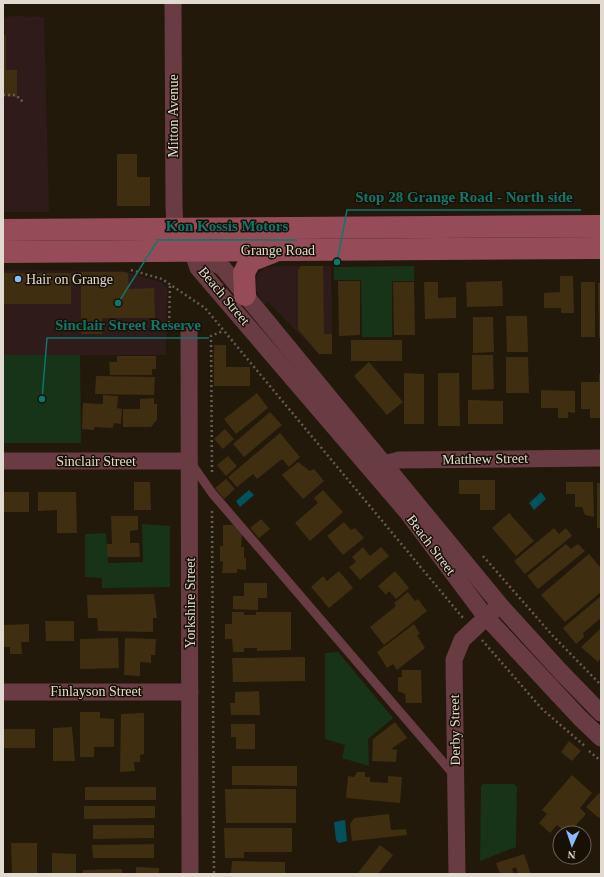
<svg xmlns="http://www.w3.org/2000/svg" width="604" height="877" viewBox="0 0 604 877" font-family="'Times New Roman',serif">
<style>
.commercial{fill:#2f1c1a}
.green{fill:#173318}
.water{fill:#02525b}
.building{fill:#3f2e10}
.lines{fill:none;stroke-linecap:round;stroke-linejoin:round}
.path{stroke:#655d50;stroke-width:2.5;stroke-dasharray:2 3;stroke-linecap:butt}
.service{stroke:#693b42;stroke-width:9}
.minor{stroke:#693b42;stroke-width:17}
.secondary{stroke:#954c58;stroke-width:22}
.poi-dot{fill:#87bbfc;stroke:#181004;stroke-width:1.5}
.labels{text-anchor:middle;dominant-baseline:central;stroke-width:3;stroke-linejoin:round;paint-order:stroke}
.street-label{font-size:14px;fill:#e0dad1;stroke:#181004}
.poi-label{font-size:14px;fill:#e0dad1;stroke:#181004;text-anchor:start}
.leader{fill:none;stroke:#0f766e;stroke-width:1.5}
.callout-dot{fill:#0f766e;stroke:#181004;stroke-width:1.5}
.callout-label{font-size:15px;text-anchor:middle;font-weight:bold;fill:#0f766e;stroke:#181004;stroke-width:3;stroke-linejoin:round;paint-order:stroke}
</style>
<rect width="100%" height="100%" fill="#22190b"/>
<g class="commercial">
<path d="M12 16 44 17 49 212H3V19Z"/>
<path d="M277 266H331L332 354H319L268 302 264 305 256 290 257 276 264 268Z"/>
<path d="M3 270 123 271 161 282 167 288 166 355H3Z"/>
</g>
<g class="green">
<path d="M414 266V281H392V337H362L361 280H334V267Z"/>
<path d="M3 355H80L81 443H3Z"/>
<path d="M142 524 170 526V587L102 588V578L85 577V534L106 533 108 563 143 562Z"/>
<path d="M338 652 393 718 368 739 369 766 342 758 345 745 325 739V653Z"/>
<path d="M483 784H514L517 787 516 847 480 861 481 787Z"/>
</g>
<g class="water">
<path d="M249 490 254 495 240 507 236 501Z"/>
<path d="M541 492 546 499 534 510 529 503Z"/>
<path d="M345 820 347 841 339 843 336 840 334 822Z"/>
</g>
<g class="building">
<path d="M3 35H6V70H17V97L3 96Z"/>
<path d="M117 154H137V177H150V206H117Z"/>
<path d="M301 266H323L324 334H332V354H319L298 329V270Z"/>
<path d="M81 272H125L128 273 129 289 154 288 155 318H102V334H81Z"/>
<rect x="3" y="273" width="68" height="31"/>
<path d="M560 276H573L574 313H561V308H544V293L560 292Z"/>
<path d="M338 281H360V335L339 336Z"/>
<path d="M502 281 503 306 467 307 466 282Z"/>
<path d="M393 282H414L415 335H394Z"/>
<path d="M424 282H438V298L456 297V318L425 319Z"/>
<rect x="581" y="282" width="14" height="55"/>
<path d="M598 283H601V338H599Z"/>
<path d="M506 316H527L528 352H507Z"/>
<path d="M473 317H493L494 352 473 353Z"/>
<rect x="351" y="340" width="51" height="21"/>
<path d="M214 345H226V367H250V386H214Z"/>
<path d="M472 355H493L494 389 472 390Z"/>
<path d="M117 356H156V369H152V375H110L109 362H117Z"/>
<path d="M506 357H528L529 393H506Z"/>
<path d="M369 362 403 402 387 415 354 376Z"/>
<path d="M404 373 424 374V424H404Z"/>
<path d="M438 373H459L460 426H438Z"/>
<path d="M599 374H601V418H590V409H581V382H599Z"/>
<path d="M96 376 155 377 154 395 95 394Z"/>
<path d="M541 390 575 391V413L568 412V418H558V408H541Z"/>
<path d="M257 393 268 408 236 434 224 419Z"/>
<path d="M103 395 118 396 117 408 122 409 121 424 114 423 113 428 95 427 94 430 82 429 83 403 103 404Z"/>
<path d="M154 398V404H157V420L151 427H123V409H140V399Z"/>
<path d="M468 400 503 401V424H468Z"/>
<path d="M270 412 282 425 244 457 233 444Z"/>
<path d="M225 429 234 439 223 449 214 439Z"/>
<path d="M280 433 300 457 289 467 282 459 257 479 253 474 237 487 228 477Z"/>
<path d="M228 456 237 466 226 476 217 465Z"/>
<path d="M298 462 310 471 314 469 324 481 303 499 282 475Z"/>
<path d="M226 479 235 489 224 499 215 488Z"/>
<path d="M459 480H495V510H480V494H459Z"/>
<path d="M134 482H150L151 510H134Z"/>
<path d="M566 482H593L594 517 585 515 582 507H575V494H566Z"/>
<rect x="597" y="483" width="4" height="45"/>
<path d="M323 490 343 512 310 541 295 523 318 503 314 498Z"/>
<rect x="3" y="492" width="26" height="20"/>
<path d="M38 492H76L77 533H57V510L38 511Z"/>
<path d="M509 513 534 541 516 556 492 528Z"/>
<path d="M111 516H138V530L130 531V543H139L140 557H107V544H112Z"/>
<path d="M261 519 270 529 259 538 250 528Z"/>
<path d="M344 522 351 530 355 528 364 538 343 555 327 536Z"/>
<path d="M223 525H233L242 534 241 547H244V558H246V570L237 569V573H222L223 562 220 561V546H223Z"/>
<path d="M554 528 559 534 566 528 572 536 525 574 514 561Z"/>
<path d="M566 544 571 549 578 544 585 551 538 589 527 576Z"/>
<path d="M363 547 370 556 381 547 389 556 360 580 349 567 356 562 352 557Z"/>
<path d="M589 554 601 568V592L565 622 541 595Z"/>
<path d="M339 571 353 588 329 608 311 587 323 576 327 581Z"/>
<path d="M395 571 409 588 396 599 389 591 386 595 378 586Z"/>
<path d="M244 583H267V598H258V610L233 609V596H244Z"/>
<path d="M408 592 415 601 418 599 427 611 384 645 370 627 396 606 394 603Z"/>
<path d="M154 594 157 618H153V632L98 631 97 618H88L87 595Z"/>
<path d="M601 596V618L583 633 584 637 576 644 563 628Z"/>
<path d="M232 612H244V615H256V612H291V650L257 651V648H244V652H233L232 639H225V624H232Z"/>
<path d="M45 621H74V641H46Z"/>
<path d="M29 624V642H21L22 654H10V647H3V625Z"/>
<path d="M414 624 420 634 417 635 425 648 397 670 393 664 387 668 377 652Z"/>
<path d="M601 628V657L598 662 581 647Z"/>
<path d="M118 638 119 668 80 669V639Z"/>
<path d="M125 638 156 639 155 655H151V663L140 662V676L124 675Z"/>
<path d="M305 657V681L233 682 232 658Z"/>
<path d="M402 670H421L422 703H406L405 694 398 691V677H402Z"/>
<path d="M259 691 260 715H231L230 703H235V692Z"/>
<path d="M80 712H100V718L114 719V747H94V757H80Z"/>
<path d="M144 713V754L140 755V762H134L135 771 120 772 121 714Z"/>
<path d="M395 722 407 738 391 749 397 750 396 762 372 761 373 739Z"/>
<path d="M231 724H255V749H236V737H231Z"/>
<path d="M72 727 75 761H53V728Z"/>
<rect x="4" y="729" width="31" height="19"/>
<path d="M569 741 581 751 572 761 561 752Z"/>
<path d="M232 766H297V786L232 785Z"/>
<path d="M357 772H365V777H370V782L388 783V776L402 777 400 803 346 798 348 776 354 777Z"/>
<path d="M572 775 592 793 580 808 586 814 569 833H567L557 825 550 833 539 823 547 814 542 810Z"/>
<rect x="85" y="787" width="71" height="13"/>
<path d="M225 789H296V823H226Z"/>
<path d="M599 793 601 795V816L599 818 586 807Z"/>
<path d="M84 806H155V818L84 819Z"/>
<path d="M389 814 391 830 406 829 407 835 352 841 350 824 354 818Z"/>
<path d="M93 825H154V838L93 839Z"/>
<path d="M224 828H292V852H244V858H225Z"/>
<path d="M11 843H37V874H12Z"/>
<path d="M154 844V858H93L92 845Z"/>
<path d="M380 845 393 855 378 874H357Z"/>
<path d="M52 853 76 854V874H52Z"/>
<path d="M524 854 531 874H518L516 867 512 869 514 874H500L496 863Z"/>
<path d="M232 861 285 862V874H231Z"/>
<path d="M136 867 159 868V874H136Z"/>
<path d="M122 869V874H83V870Z"/>
</g>
<g class="lines">
<g class="path">
<path d="M3 95H16L24 103"/>
<path d="M131 270 162 279 205 308 463 618"/>
<path d="M169 328 170 284"/>
<path d="M212 472 211 336 223 331"/>
<path d="M212 511 214 874"/>
<path d="M483 556 553 636 601 685"/>
<path d="M482 640 542 709 586 747"/>
<path d="M589 751 601 761"/>
</g>
<path class="service" d="M191 463 212 493 455 776"/>
<g class="minor">
<path d="M173 3 174 206 175 229 192 250 198 268 407 512 485 616 580 718 601 738"/>
<path d="M192 250 223 268 500 605 561 672 601 713"/>
<path d="M189 331 190 874"/>
<path d="M3 461H189"/>
<path d="M376 471 384 464 399 460 601 458"/>
<path d="M3 692H190"/>
<path d="M457 874 454 660 462 640 494 610"/>
</g>
<g class="secondary">
<path d="M3 230 601 226"/>
<path d="M3 252 601 248"/>
<path d="M245 295 244 273 250 261 273 252"/>
</g>
</g>
<circle class="poi-dot" cx="18" cy="279" r="4"/>
<g class="labels">
<g class="street-label">
<text transform="translate(173 116) rotate(-90)">Mitton Avenue</text>
<text x="278" y="250">Grange Road</text>
<text transform="translate(224 296) rotate(50)">Beach Street</text>
<text transform="translate(485 459) rotate(-1)">Matthew Street</text>
<text x="96" y="461">Sinclair Street</text>
<text transform="translate(431 545) rotate(53)">Beach Street</text>
<text transform="translate(190 603) rotate(-90)">Yorkshire Street</text>
<text x="96" y="691">Finlayson Street</text>
<text transform="translate(455 730) rotate(-91)">Derby Street</text>
</g>
<g class="poi-label">
<text x="26" y="279">Hair on Grange</text>
</g>
</g>
<path class="leader" d="M337 262L347 210H581M118 303L158 240H297M42 399L47 338H209"/>
<g class="callout-dot">
<circle cx="337" cy="262" r="4"/>
<circle cx="118" cy="303" r="4"/>
<circle cx="42" cy="399" r="4"/>
</g>
<g class="callout-label">
<text x="464" y="202">Stop 28 Grange Road - North side</text>
<text x="227" y="231">Kon Kossis Motors</text>
<text x="128" y="330">Sinclair Street Reserve</text>
</g>
<rect width="604" height="877" fill="none" stroke="#e0dad1" stroke-width="8"/>
<g transform="translate(572 845) rotate(183)"><circle r="19" fill="#181004" stroke="#686156"/>
<path d="M0-3L7 15L0 10L-7 15Z" fill="#87bbfc"/>
<text y="-6" font-size="11" font-weight="bold" text-anchor="middle" fill="#e0dad1">N</text>
</g>
</svg>
